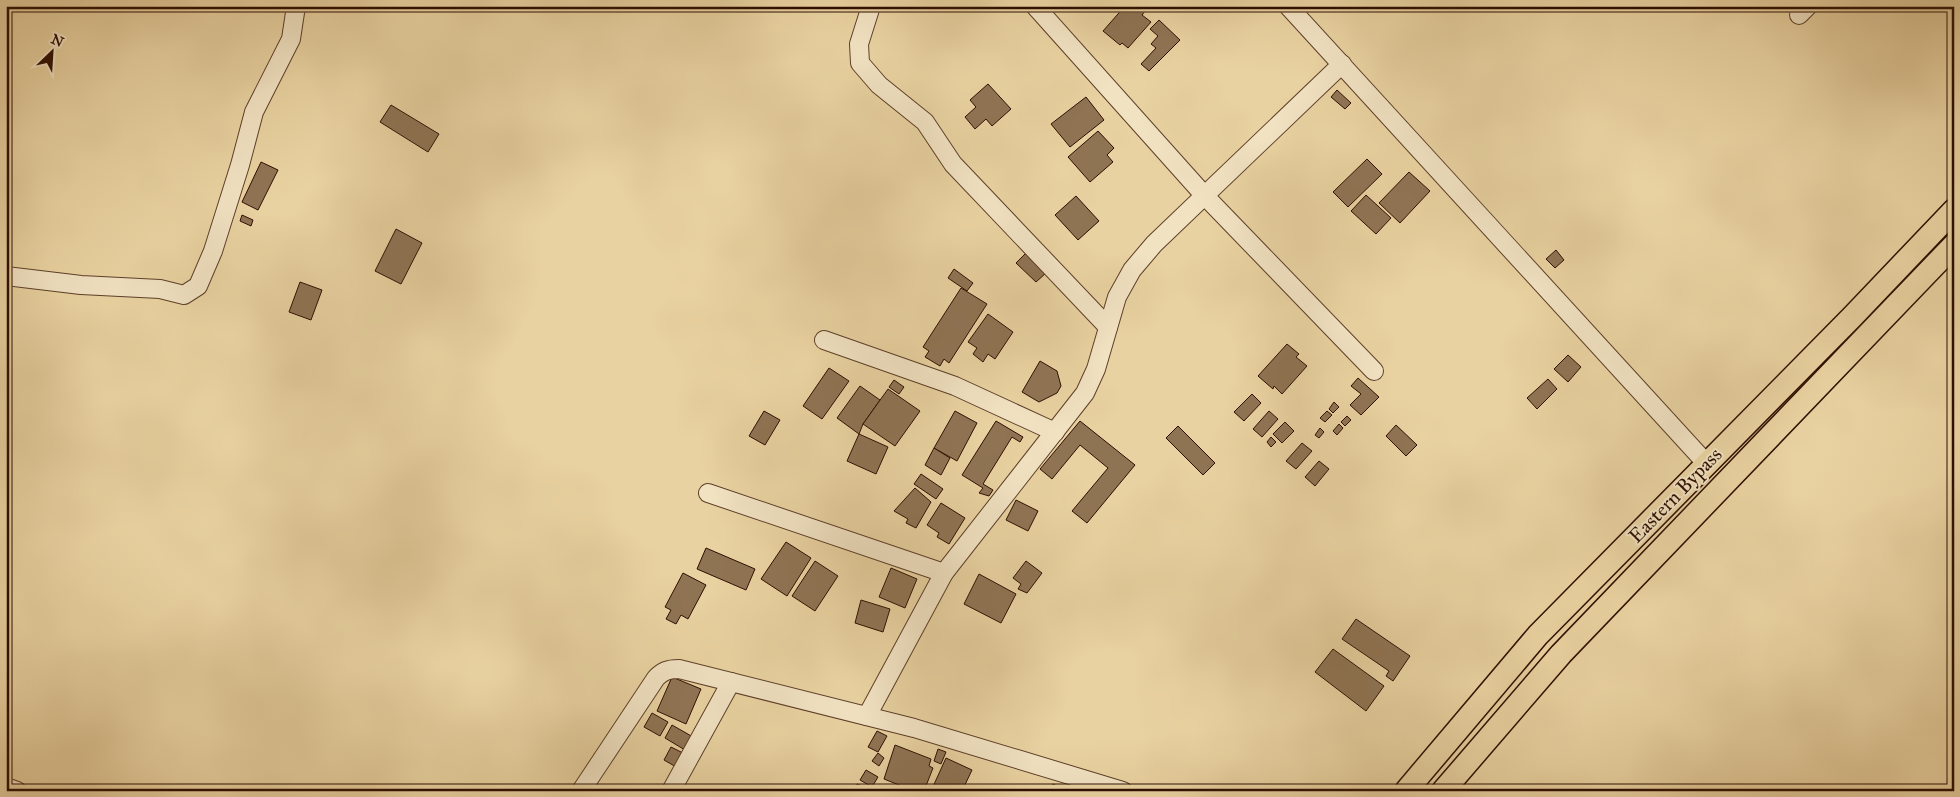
<svg xmlns="http://www.w3.org/2000/svg" width="1960" height="797" viewBox="0 0 1960 797" font-family="'IM FELL Great Primer',serif">
<style>
.building{fill:#8f7454;stroke:#2e0e01}
.lines{fill:none;stroke-linecap:round;stroke-linejoin:round}
.minor-casing{stroke:#5d3f29;stroke-width:20}
.major-casing{stroke:#2e0e01;stroke-width:25}
.minor{stroke:#f1e2c2;stroke-width:18}
.major{stroke:#e9d2a1;stroke-width:22}
.labels{text-anchor:middle;dominant-baseline:central;stroke-width:4;stroke-linejoin:round;paint-order:stroke}
.street-label{font-size:20px;fill:#2e0e01;stroke:#f1e2c2}
</style>
<rect width="100%" height="100%" fill="#e9d2a1"/>
<filter id="stains"><feTurbulence type="fractalNoise" baseFrequency=".004" numOctaves="4"/><feColorMatrix values="0 0 0 0 .2 0 0 0 0 .09 0 0 0 0 .02 0 0 0 .5 -.17"/></filter>
<radialGradient id="worn" r=".72"><stop offset=".6" stop-color="#630" stop-opacity="0"/><stop offset="1" stop-color="#630" stop-opacity=".3"/></radialGradient>
<g class="building">
<path d="M1125 6H1142L1146 10 1142 15 1151 22 1128 48 1122 43 1120 45 1103 31Z"/>
<path d="M1159 20 1180 40 1149 71 1141 64 1156 48 1151 44 1158 36 1150 29Z"/>
<path d="M988 84 1011 109 992 126 986 119 975 129 965 117 976 107 970 100Z"/>
<path d="M1337 90 1351 103 1345 109 1331 97Z"/>
<path d="M1086 97 1104 120 1070 147 1051 124Z"/>
<path d="M391 105 439 134 428 152 380 122Z"/>
<path d="M1098 131 1114 148 1107 155 1113 162 1090 182 1068 157Z"/>
<path d="M1367 159 1382 174 1348 207 1333 192Z"/>
<path d="M261 162 278 170 258 210 242 202Z"/>
<path d="M1409 172 1430 191 1400 223 1379 203Z"/>
<path d="M1366 195 1391 218 1376 234 1351 211Z"/>
<path d="M1076 196 1099 221 1078 240 1055 215Z"/>
<path d="M242 215 253 220 251 226 240 221Z"/>
<path d="M396 229 422 243 401 284 375 271Z"/>
<path d="M1556 250 1564 260 1555 268 1546 259Z"/>
<path d="M1026 253 1046 273 1036 282 1016 263Z"/>
<path d="M954 269 973 283 967 291 948 278Z"/>
<path d="M300 282 322 290 311 320 289 312Z"/>
<path d="M961 288 987 304 949 363 944 359 940 366 925 357 929 351 923 347Z"/>
<path d="M988 314 1013 332 995 359 988 354 983 362 973 354 977 348 968 342Z"/>
<path d="M1287 344 1299 354 1296 357 1307 366 1282 394 1274 386 1273 389 1258 376Z"/>
<path d="M1568 355 1581 367 1568 382 1554 369Z"/>
<path d="M1040 361 1057 371 1061 386 1057 393 1039 402 1022 392Z"/>
<path d="M829 368 849 381 822 419 803 406Z"/>
<path d="M1358 378 1379 397 1361 415 1350 405 1361 394 1351 386Z"/>
<path d="M1548 379 1557 389 1537 409 1527 398Z"/>
<path d="M894 380 904 387 899 394 889 387Z"/>
<path d="M860 386 880 400 863 424 859 434 837 418Z"/>
<path d="M888 389 920 411 895 446 863 424Z"/>
<path d="M1252 394 1261 403 1244 421 1234 412Z"/>
<path d="M1334 402 1339 407 1333 413 1329 409Z"/>
<path d="M764 411 780 420 765 445 749 436Z"/>
<path d="M955 411 977 423 957 461 934 448Z"/>
<path d="M1269 411 1278 419 1262 437 1253 429Z"/>
<path d="M1327 411 1332 415 1325 422 1320 418Z"/>
<path d="M1347 416 1351 420 1345 426 1341 422Z"/>
<path d="M996 421 1023 437 1020 442 1012 437 983 484 993 490 989 496 979 493 983 488 962 475Z"/>
<path d="M1080 421 1135 465 1087 523 1072 511 1108 468 1080 445 1052 479 1040 469Z"/>
<path d="M1285 422 1294 431 1282 443 1273 434Z"/>
<path d="M1339 424 1343 428 1337 435 1333 431Z"/>
<path d="M1396 425 1417 445 1406 456 1386 436Z"/>
<path d="M1178 426 1215 463 1203 475 1166 438Z"/>
<path d="M1320 428 1324 432 1319 438 1315 435Z"/>
<path d="M859 434 888 447 876 474 847 461Z"/>
<path d="M1271 437 1276 442 1271 447 1267 442Z"/>
<path d="M1302 443 1312 451 1296 469 1286 461Z"/>
<path d="M934 448 950 458 941 475 925 465Z"/>
<path d="M1319 461 1329 469 1315 486 1305 477Z"/>
<path d="M921 474 943 489 936 499 914 484Z"/>
<path d="M915 488 931 502 916 528 906 523 908 519 894 511Z"/>
<path d="M1016 500 1038 511 1028 531 1006 520Z"/>
<path d="M941 503 965 518 949 544 937 537 939 533 927 525Z"/>
<path d="M786 542 811 558 787 596 761 579Z"/>
<path d="M706 548 755 569 746 590 697 569Z"/>
<path d="M815 561 838 576 815 611 792 596Z"/>
<path d="M1026 561 1042 573 1027 593 1018 589 1021 584 1013 578Z"/>
<path d="M891 568 917 579 905 608 879 597Z"/>
<path d="M683 573 706 585 688 619 681 615 676 624 666 619 671 610 665 607Z"/>
<path d="M979 574 1016 594 1001 623 964 604Z"/>
<path d="M861 600 890 609 883 632 855 623Z"/>
<path d="M1356 619 1410 656 1393 681 1386 676 1389 671 1342 639Z"/>
<path d="M1333 649 1384 686 1366 711 1315 672Z"/>
<path d="M672 677 701 689 686 724 657 711Z"/>
<path d="M652 713 668 722 660 736 644 727Z"/>
<path d="M672 725 693 737 685 750 665 738Z"/>
<path d="M877 731 887 736 878 752 868 747Z"/>
<path d="M895 745 931 759 929 766 933 768 924 791H914L884 779Z"/>
<path d="M671 747 685 754 678 768 664 760Z"/>
<path d="M938 749 946 752 941 764 934 761Z"/>
<path d="M878 753 884 758 879 766 872 761Z"/>
<path d="M946 758 972 770 962 791H931Z"/>
<path d="M866 770 878 777 872 787 860 780Z"/>
<path d="M857 784 867 788 865 791H854Z"/>
<path d="M1053 784 1067 791H1049Z"/>
</g>
<g class="lines">
<g class="minor-casing">
<g id="minor">
<path d="M871 6 859 44 860 63 879 85 925 122 953 164 1108 327"/>
<path d="M1035 6 1204 195 1374 371"/>
<path d="M1288 6 1706 463"/>
<path d="M1799 15 1808 6"/>
<path d="M6 276 81 285 160 289 184 295 198 286 213 251 240 165 254 112 291 39 296 6"/>
<path d="M824 340 955 386 1055 432"/>
<path d="M708 493 944 573"/>
<path d="M867 716 944 573 1085 393 1096 369 1117 297 1132 270 1154 244 1342 64"/>
<path d="M6 787 17 791"/>
<path d="M581 791 656 678C663 671 668 669 679 669L914 728 1123 791"/>
<path d="M671 791 731 682"/>
</g>
</g>
<g class="major-casing">
<g id="major">
<path d="M1406 791 1538 635 1852 317 1954 210"/>
<path d="M1443 791 1561 654 1954 245"/>
</g>
</g>
<use href="#minor" class="minor"/>
<use href="#major" class="major"/>
</g>
<g class="labels">
<g class="street-label">
<text transform="translate(1675 495) rotate(-46)">Eastern Bypass</text>
</g>
</g>
<rect width="1960" height="797" fill="none" stroke="#e9d2a1" stroke-width="25"/>
<rect x="8" y="8" width="1945" height="782" fill="none" stroke="#2e0e01" stroke-width="2.5"/>
<rect x="12" y="12" width="1935" height="772" fill="none" stroke="#2e0e01"/>
<g transform="translate(52 52) rotate(25)" stroke="#f1e2c2" stroke-width="4" paint-order="stroke">
<path d="M0-4L9 19L0 12L-9 19Z" fill="#2e0e01"/>
<text y="-8" font-size="14" font-weight="bold" text-anchor="middle" fill="#2e0e01">N</text>
</g>
<rect width="100%" height="100%" filter="url(#stains)"/>
<rect width="100%" height="100%" fill="url(#worn)"/>
</svg>
